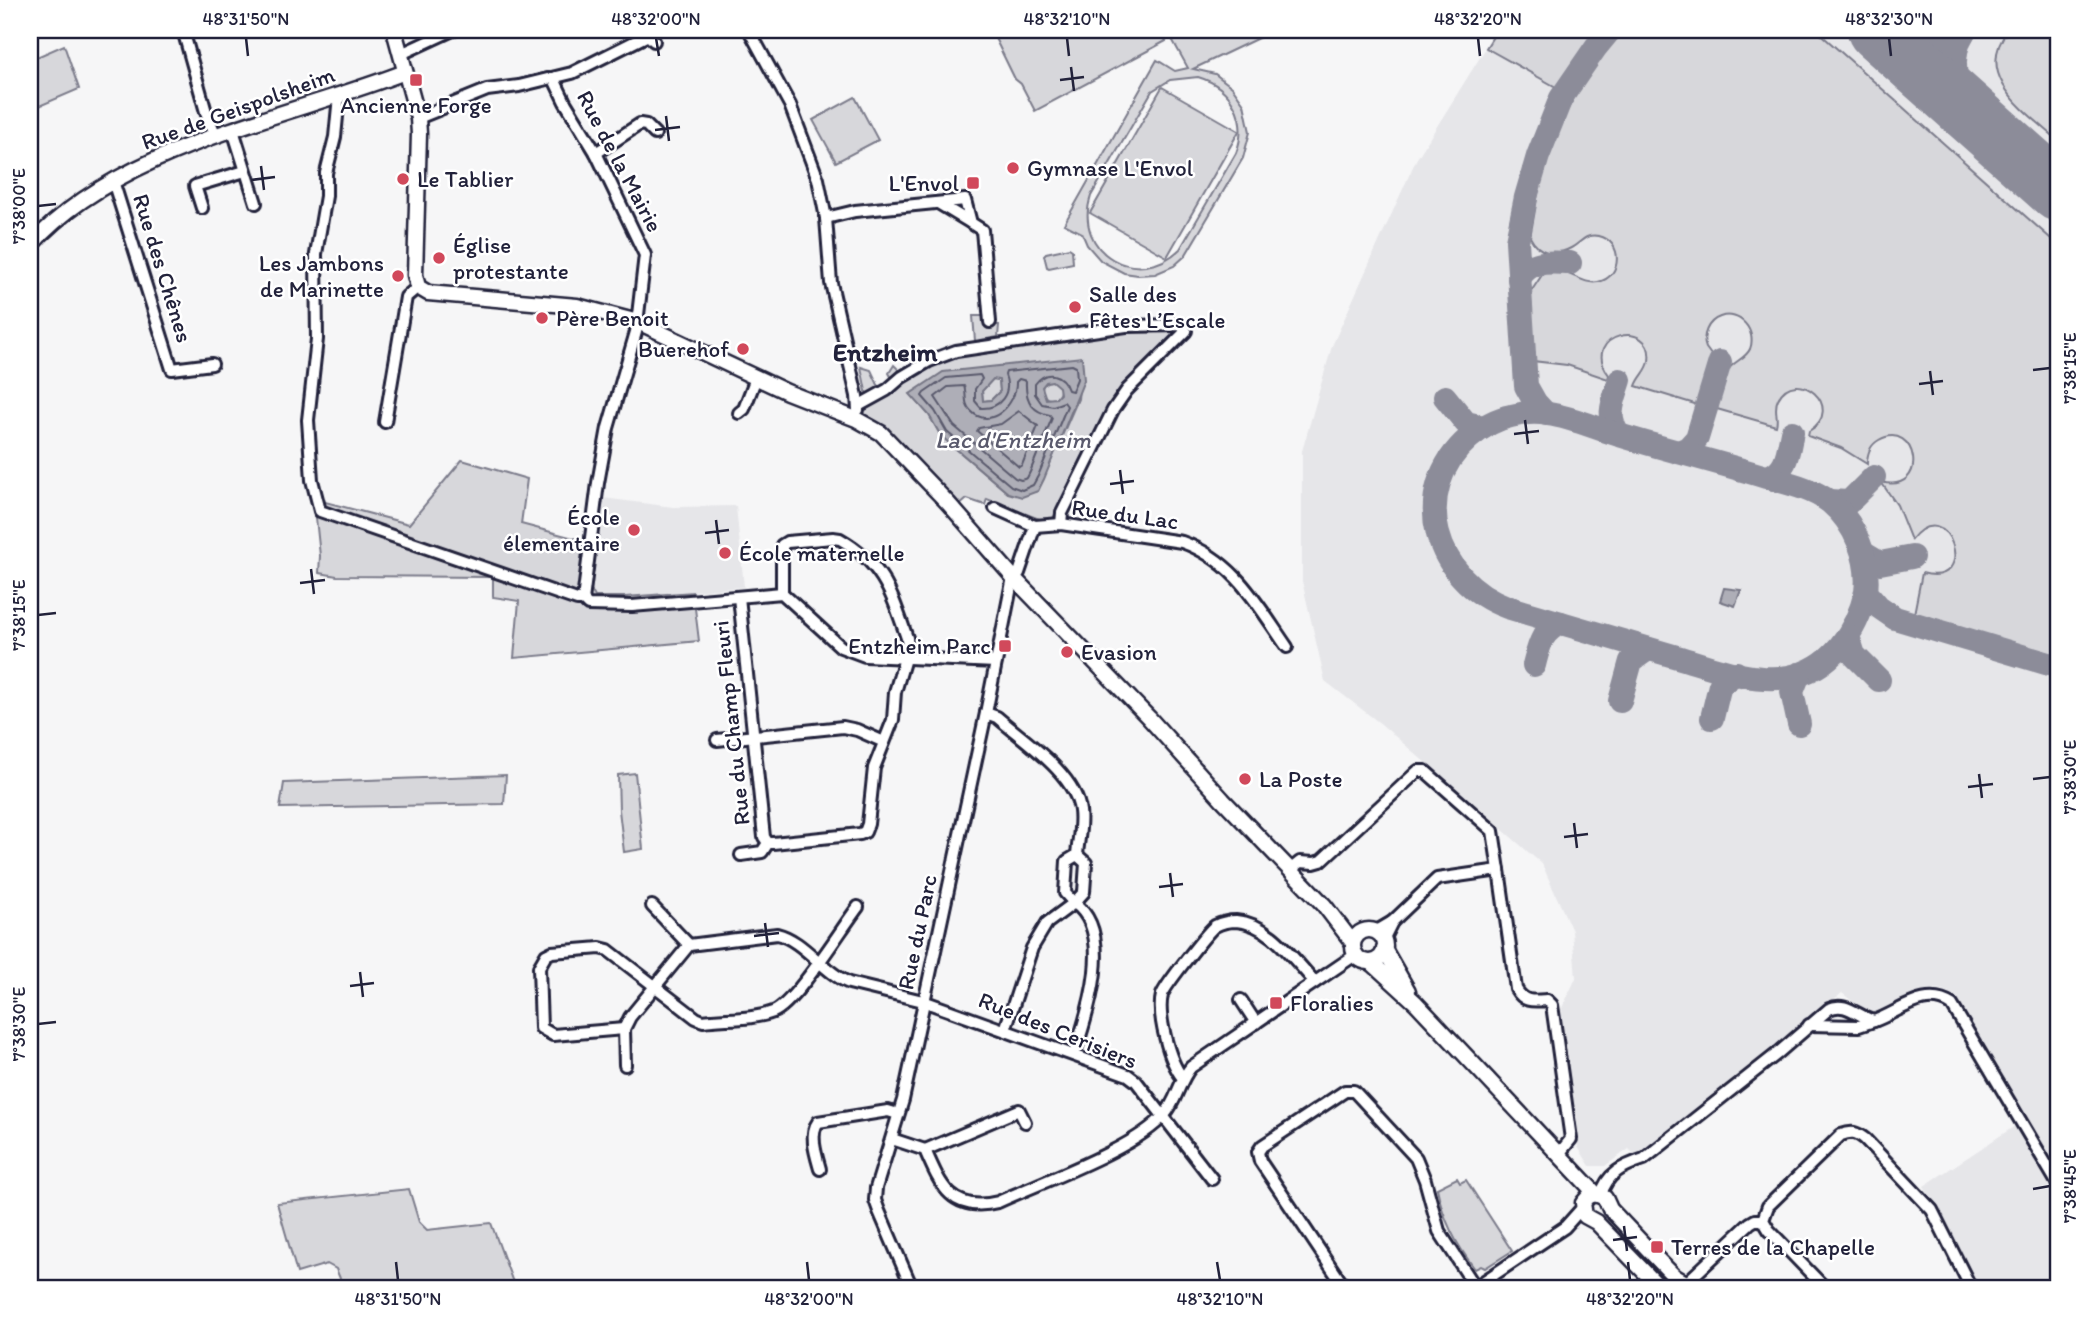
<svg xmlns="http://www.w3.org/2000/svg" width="2089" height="1318" viewBox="0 0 2089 1318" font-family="Itim,sans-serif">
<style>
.built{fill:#e6e6e9}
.green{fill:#d7d7db;stroke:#7c7c8b;stroke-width:2;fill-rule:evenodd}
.water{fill:#aeaeb7;stroke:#767685;stroke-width:2;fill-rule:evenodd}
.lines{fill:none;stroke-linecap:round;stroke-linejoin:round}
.shore{stroke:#5a5a6d;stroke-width:2}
.taxiway{stroke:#8c8c99;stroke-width:24}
.runway{stroke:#8c8c99;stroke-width:60}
.minor-casing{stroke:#22223b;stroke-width:16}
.major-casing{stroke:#22223b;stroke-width:19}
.minor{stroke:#fff;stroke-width:10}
.major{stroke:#fff;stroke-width:14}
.ticks{fill:none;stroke:#22223b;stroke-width:2.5}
.poi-dot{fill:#d1495b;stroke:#fff;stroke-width:2.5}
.labels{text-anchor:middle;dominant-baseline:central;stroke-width:5;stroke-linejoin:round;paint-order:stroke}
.poi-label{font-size:23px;fill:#22223b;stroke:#fff;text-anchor:start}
.street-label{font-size:23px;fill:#22223b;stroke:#fff}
.water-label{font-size:24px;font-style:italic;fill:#5a5a6d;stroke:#fff}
.quarter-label{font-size:26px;font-weight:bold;fill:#22223b;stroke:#fff}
.neatline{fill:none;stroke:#22223b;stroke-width:2.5}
.ticks-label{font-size:18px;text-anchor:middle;fill:#22223b}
</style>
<rect width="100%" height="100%" fill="#f6f6f7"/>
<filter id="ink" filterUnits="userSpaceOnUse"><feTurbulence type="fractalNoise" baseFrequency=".0143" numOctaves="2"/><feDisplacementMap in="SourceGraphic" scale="14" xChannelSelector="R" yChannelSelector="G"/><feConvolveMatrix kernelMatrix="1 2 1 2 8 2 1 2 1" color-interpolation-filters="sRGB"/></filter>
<g filter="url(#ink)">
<g class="built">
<path d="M1497 30H2059V1174L1953 995 1936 989 1876 1014 1867 1013 1842 993 1638 1158 1629 1149 1605 1166H1590L1578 1147 1561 1010 1576 978 1572 931 1542 864 1381 724 1325 681 1302 581V451L1332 346 1416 160Z"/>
<path d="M603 498 673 507 736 506 744 587 625 597H595L590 588Z"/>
<path d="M2015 1126 2059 1198V1288H1971L1956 1248 1924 1186Z"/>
</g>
<g class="green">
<path d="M991 30H1160L1166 41 1035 111 1021 84 1015 79Z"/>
<path d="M1167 30H1275L1193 69 1215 74 1232 87 1244 104 1250 132 1243 158 1185 256 1174 266 1155 274 1138 275 1124 273 1101 261 1087 245 1082 233 1064 224 1157 60 1175 71 1188 68ZM1198 77C1232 87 1249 119 1236 153L1180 249C1138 290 1072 253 1091 196L1152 91 1170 80Z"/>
<path d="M1497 30H1596L1556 87 1486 48Z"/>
<path d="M1621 30H1816L2059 246V656L1914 614 1922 573C1981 589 1948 492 1911 540L1897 505 1881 482C1931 495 1917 418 1879 440 1870 445 1867 454 1867 464L1841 448 1808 436 1809 431C1847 408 1796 364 1778 399 1773 408 1779 417 1776 426L1717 409C1720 397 1721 382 1727 372 1732 361 1745 360 1750 349 1757 331 1740 310 1720 317 1708 321 1701 336 1706 348 1708 351 1711 354 1712 357 1713 369 1702 394 1698 405L1636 386C1639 376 1648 371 1649 361 1655 317 1578 334 1609 375L1608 379 1567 365 1533 361 1529 301 1530 293 1542 275C1564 262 1579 286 1598 282 1623 277 1623 241 1599 236 1585 233 1581 243 1571 248 1554 257 1538 253 1530 237 1534 217 1537 197 1541 178 1553 128 1588 68 1621 30Z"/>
<path d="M2008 30H2059V141C2027 112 1972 77 2008 30Z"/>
<path d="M64 45 79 89 30 110V60Z"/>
<path d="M1162 87 1239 131 1167 257 1090 213Z"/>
<path d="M855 97 878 140 836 162 813 120Z"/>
<path d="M1069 248 1072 250 1073 263 1049 268 1047 267 1044 255 1046 253Z"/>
<path d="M973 316H987L988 325H999L998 337 975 341Z"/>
<path d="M1126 330 1180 332 1110 403 1076 479 1053 518 1042 520 987 499 985 505 967 499 957 508 861 416V402L867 396 861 367 871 370 880 389 893 380 889 373 894 365 903 374 944 357ZM1082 357 1078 399 1038 491 1008 493 941 436 929 415 911 394Z"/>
<path d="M993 379 999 380 1000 391 991 400 983 401 982 391Z"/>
<circle cx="1051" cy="390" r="9"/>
<path d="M462 460 527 479 521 524 596 544 590 588 595 597H625L693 592 699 641 514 658 519 601 493 597V577L337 576 319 573 320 556 314 499 409 524Z"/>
<path d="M635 773 643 849 624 852 619 810 618 775Z"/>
<path d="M506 775 504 804 280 808 284 783Z"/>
<path d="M1457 1178 1460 1183 1466 1180 1512 1251 1485 1268 1481 1266 1475 1269C1456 1244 1443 1220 1437 1188Z"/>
<path d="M409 1189 419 1222 427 1230 491 1223 515 1288H344L336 1269 327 1264 297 1273 277 1203Z"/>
</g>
<g class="water">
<path d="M1082 357 1084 380 1044 479 1038 491 1022 497 1008 493 941 436 929 415 910 394 943 372ZM993 379 999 380 1000 391 991 400 983 401 982 391ZM1052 381 1059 387 1060 394 1056 398 1046 399 1042 387 1046 382Z"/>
<path d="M1724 588 1741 590 1735 606 1720 601Z"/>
</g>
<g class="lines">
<g class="shore">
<path d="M1072 365 1076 367 1077 379 1072 391 1068 390C1062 373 1046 369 1035 384V394L1042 404 1053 406 1064 402 1067 406 1038 476 1033 485 1022 490 1011 486 947 432 935 411 922 396 924 393 946 378 980 375 982 379 975 389V401L981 408C1000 409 1012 393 1005 375L1006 372Z"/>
<path d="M1019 379 1026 381C1025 399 1031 412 1050 415L1052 418 1030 472 1027 478 1021 480 1015 478 954 426 935 397 948 387 964 386C967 393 963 404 971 411 990 431 1017 404 1016 382Z"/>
<path d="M1019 411 1038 426 1022 465 1019 467 977 431 979 428 1001 424Z"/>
</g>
<g class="taxiway">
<path d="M1877 30C1904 42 1933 49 1960 30"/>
<path d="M1965 30C1947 57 1955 90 1973 115"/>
<path d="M1519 279C1530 258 1551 263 1570 263"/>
<path d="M1445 397 1466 423 1483 427"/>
<path d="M1546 414 1535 402 1526 386 1517 241 1526 197 1538 156 1561 98 1596 47 1610 30"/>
<path d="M1619 435C1605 417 1614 400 1620 380"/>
<path d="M1679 452 1688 448 1697 438 1720 362"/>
<path d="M1768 477C1788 470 1788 450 1792 432"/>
<path d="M1829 501 1849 502 1874 477"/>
<path d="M1863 553 1880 563 1912 557"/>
<path d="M1866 592C1857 631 1831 670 1788 677 1751 683 1712 667 1677 657 1621 641 1564 624 1507 607 1435 581 1407 492 1469 438 1481 428 1495 419 1511 416 1522 413 1536 412 1548 414 1572 417 1595 428 1619 435 1668 450 1717 462 1766 477 1787 483 1812 488 1830 502 1855 523 1870 559 1866 592L1879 607 1895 618 2059 667"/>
<path d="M1848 636 1854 655 1879 680"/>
<path d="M1534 665C1539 646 1541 631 1561 623"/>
<path d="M1799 674 1792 692 1799 724"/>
<path d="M1620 701 1631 661 1648 649"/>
<path d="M1712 718 1720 685 1736 673"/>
</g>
<path class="runway" d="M1877 30 2059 192"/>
<g class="minor-casing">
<g id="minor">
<path d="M183 30 206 112 216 136"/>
<path d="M749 30 790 105 818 179 826 218 831 283 857 396 858 410"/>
<path d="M401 54 453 30"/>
<path d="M554 79 565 102 596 153 645 255 636 332 608 428 598 483 583 600"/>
<path d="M339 96 335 137 326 173V196L316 254 317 339 308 420 312 480 320 511 577 600H583L588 605 632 606 782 593 841 647 865 656 996 662"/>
<path d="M418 118 487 90 519 86 572 73 648 35 654 41"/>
<path d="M233 130 256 203"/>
<path d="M596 153 640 124 646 125 655 134"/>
<path d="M113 181 172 369 212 364"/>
<path d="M938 203 971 223"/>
<path d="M202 208 195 186 245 171"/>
<path d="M826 218 855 211 965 200 971 223 982 230 990 322"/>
<path d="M858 406 887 390 902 377 929 361 956 351 1126 326 1181 325 1186 331 1127 390 1113 410 1062 513 1061 524"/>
<path d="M739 413 744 409 756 378"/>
<path d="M385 422 406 297 418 287"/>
<path d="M995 508 1035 526 1061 524 1182 542C1235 561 1257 604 1287 647"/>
<path d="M739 597 764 837 768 843H773L860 834 865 832 868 824 874 768 893 720 895 692 908 648 907 638C892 595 884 564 840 539L833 538 787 542 782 545V593"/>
<path d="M986 713 997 717C1023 740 1076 774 1080 811 1082 825 1078 841 1077 855"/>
<path d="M717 740 843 727 857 730 884 742"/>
<path d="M741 855 762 852 768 843"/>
<path d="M1077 855 1086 863 1084 892 1074 903 1065 893 1067 861Z"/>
<path d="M1290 870 1300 862 1314 863 1321 861 1418 771H1425L1493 831 1499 870"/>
<path d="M652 906 689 945"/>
<path d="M1375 932 1392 922 1437 879 1499 870 1516 989C1524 1003 1533 1001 1547 1000L1552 1005 1571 1139 1558 1155"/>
<path d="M1383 940 1392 922"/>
<path d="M1241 1000 1256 1023"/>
<path d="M1809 1025 1859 1026 1874 1021"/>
<path d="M624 1029 553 1035 541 1028 539 967 546 955 552 952 600 948 608 950 696 1018 703 1021C725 1018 752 1020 773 1012 795 1004 841 929 858 907"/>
<path d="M1005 1030 1032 948 1047 923 1074 903C1116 932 1087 1016 1074 1055"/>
<path d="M625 1065 624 1029 630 1017 689 945 777 934C803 940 823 972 849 983L923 1001 1128 1075 1136 1081 1212 1179"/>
<path d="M1182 1077C1169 1061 1157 1015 1162 995 1164 987 1208 931 1215 926 1221 923 1229 921 1236 921 1270 923 1294 960 1315 982"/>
<path d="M892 1139 925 1150C941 1187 952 1213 998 1202 1041 1182 1136 1149 1165 1114 1177 1100 1179 1081 1191 1067L1355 955"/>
<path d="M925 1150 1019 1110 1025 1122"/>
<path d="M820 1169C816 1155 809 1134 818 1122L888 1111 898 1114"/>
<path d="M1601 1195C1607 1173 1623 1166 1644 1159L1778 1053 1829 1009C1846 1001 1857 1016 1874 1021 1900 1012 1925 987 1952 1005L2059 1186"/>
<path d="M1686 1283 1750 1223 1755 1220H1763"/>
<path d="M912 1288 879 1211 875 1200 876 1188 903 1100 986 713 1013 577 1019 573 1035 526"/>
<path d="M1345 1288 1260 1161 1258 1152 1262 1146 1345 1091H1354L1416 1158 1425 1180 1439 1231 1476 1288"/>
<path d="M1474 1288 1565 1227 1582 1208"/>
<path d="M1825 1288 1769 1230 1763 1220 1768 1206 1841 1135C1852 1131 1856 1132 1865 1139L1932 1210 1971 1288"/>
</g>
</g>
<g class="major-casing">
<g id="major">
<path d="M394 30 418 118 419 134 415 275 418 287 428 293 577 306 638 322 787 392 856 419 881 433 948 503 1013 577 1149 718 1223 800 1324 905 1353 943"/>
<path d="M30 246C118 147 286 118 405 72"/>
<circle cx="1369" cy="946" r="16"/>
<path d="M1384 949 1408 991"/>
<path d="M1371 962 1416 1003 1596 1194 1605 1198 1610 1209C1631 1231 1651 1253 1673 1275 1679 1281 1685 1280 1690 1288"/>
<path d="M1596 1194 1589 1196 1583 1203 1585 1216 1596 1222 1660 1288"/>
</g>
</g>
<use href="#minor" class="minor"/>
<use href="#major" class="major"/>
</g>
</g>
<path class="ticks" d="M246 38 248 56M656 38 659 56M1067 38 1069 56M1478 38 1480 56M1889 38 1891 56M1071 67 1074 91M1060 80 1084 77M666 116 669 141M655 130 680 127M261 166 264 190M251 180 275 177M38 206 56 204M2033 370 2050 368M1930 371 1933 395M1919 384 1943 381M1525 420 1528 444M1514 434 1539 431M1120 470 1123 494M1110 484 1134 481M716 520 719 544M705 533 729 530M311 569 314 594M300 583 325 580M38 615 56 613M1979 774 1982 798M2033 779 2050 777M1968 787 1993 784M1574 823 1577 848M1564 837 1588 834M1170 873 1173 897M1159 887 1183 884M765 923 768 947M754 936 779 933M360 972 363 997M350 986 374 983M38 1024 56 1022M2033 1189 2050 1186M1624 1226 1627 1251M1613 1240 1637 1237M396 1262 398 1280M807 1262 809 1280M1217 1262 1220 1280M1628 1262 1630 1280"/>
<g class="poi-dot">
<rect x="409" y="73" width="14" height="14" rx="3.5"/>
<circle cx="1013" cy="168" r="7"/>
<circle cx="403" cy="179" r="7"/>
<rect x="966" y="176" width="14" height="14" rx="3.5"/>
<circle cx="439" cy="258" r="7"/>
<circle cx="398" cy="276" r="7"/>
<circle cx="1075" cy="307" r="7"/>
<circle cx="542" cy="318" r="7"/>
<circle cx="743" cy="349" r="7"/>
<circle cx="634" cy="530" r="7"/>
<circle cx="725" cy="553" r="7"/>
<rect x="998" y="639" width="14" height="14" rx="3.5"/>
<circle cx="1067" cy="652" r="7"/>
<circle cx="1245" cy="779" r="7"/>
<rect x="1269" y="996" width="14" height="14" rx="3.5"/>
<rect x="1650" y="1240" width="14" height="14" rx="3.5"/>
</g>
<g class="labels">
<g class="poi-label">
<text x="416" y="105" text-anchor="middle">Ancienne Forge</text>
<text x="1027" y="168">Gymnase L'Envol</text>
<text x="417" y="179">Le Tablier</text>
<text x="959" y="183" text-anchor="end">L'Envol</text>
<text x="453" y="245">Église<tspan x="453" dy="26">protestante</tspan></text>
<text x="384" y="263" text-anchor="end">Les Jambons<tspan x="384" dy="26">de Marinette</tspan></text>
<text x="1089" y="294">Salle des<tspan x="1089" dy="26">Fêtes L’Escale</tspan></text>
<text x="556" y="318">Père Benoit</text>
<text x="729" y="349" text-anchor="end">Buerehof</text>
<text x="620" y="517" text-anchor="end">École<tspan x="620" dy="26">élementaire</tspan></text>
<text x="739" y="553">École maternelle</text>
<text x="991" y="646" text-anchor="end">Entzheim Parc</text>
<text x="1081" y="652">Evasion</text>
<text x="1259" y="779">La Poste</text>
<text x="1290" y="1003">Floralies</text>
<text x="1671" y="1247">Terres de la Chapelle</text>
</g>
<g class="street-label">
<text transform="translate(238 108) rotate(-20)">Rue de Geispolsheim</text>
<text transform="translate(620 161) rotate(62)">Rue de la Mairie</text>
<text transform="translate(163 268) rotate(73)">Rue des Chênes</text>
<text transform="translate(1125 514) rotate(8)">Rue du Lac</text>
<text transform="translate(731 723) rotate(-96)">Rue du Champ Fleuri</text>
<text transform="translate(917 932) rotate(-78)">Rue du Parc</text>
<text transform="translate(1058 1030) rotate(22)">Rue des Cerisiers</text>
</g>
<g class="water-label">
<text x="1013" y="439">Lac d'Entzheim</text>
</g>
<g class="quarter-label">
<text x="885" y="352">Entzheim</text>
</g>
</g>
<rect width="2089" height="1318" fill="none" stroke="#fff" stroke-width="77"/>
<rect x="38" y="38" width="2012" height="1242" class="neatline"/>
<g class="ticks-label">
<text x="246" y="25">48°31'50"N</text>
<text x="656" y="25">48°32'00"N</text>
<text x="1067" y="25">48°32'10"N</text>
<text x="1478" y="25">48°32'20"N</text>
<text x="1889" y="25">48°32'30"N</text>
<text transform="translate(19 206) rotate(-90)" y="6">7°38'00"E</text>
<text transform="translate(2070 368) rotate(-90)" y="6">7°38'15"E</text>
<text transform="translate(19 615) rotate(-90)" y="6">7°38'15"E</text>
<text transform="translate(2070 777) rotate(-90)" y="6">7°38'30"E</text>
<text transform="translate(19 1024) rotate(-90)" y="6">7°38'30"E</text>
<text transform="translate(2070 1186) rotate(-90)" y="6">7°38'45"E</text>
<text x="398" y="1305">48°31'50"N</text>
<text x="809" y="1305">48°32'00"N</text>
<text x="1220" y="1305">48°32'10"N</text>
<text x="1630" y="1305">48°32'20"N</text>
</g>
</svg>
